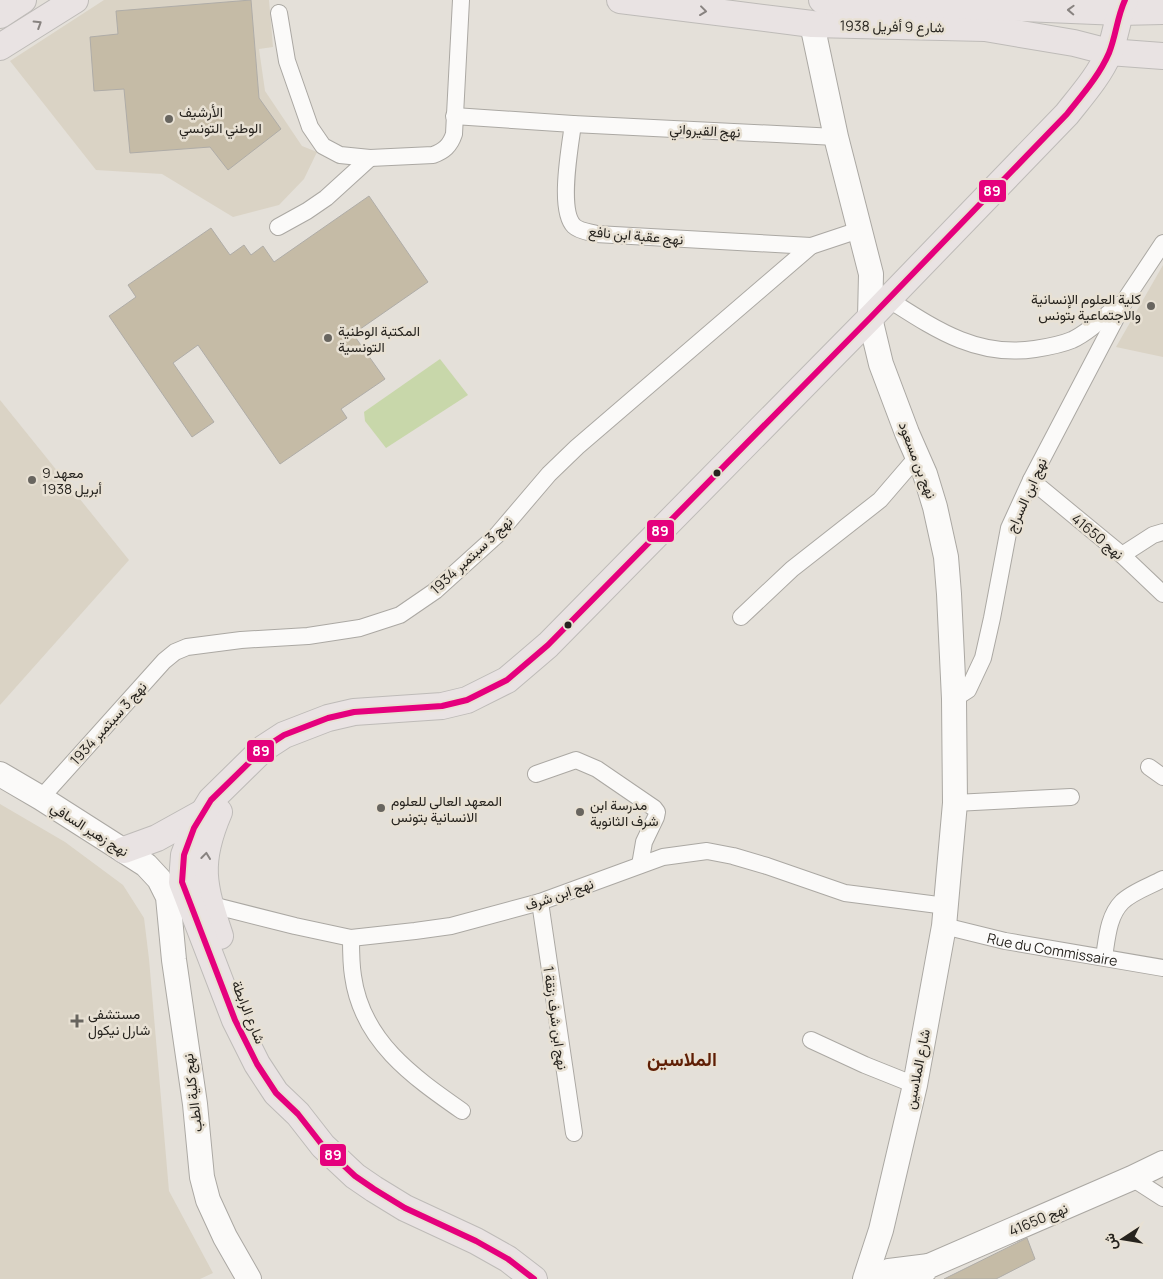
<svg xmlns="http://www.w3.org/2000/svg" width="1163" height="1279" viewBox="0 0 1163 1279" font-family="Manrope,Vazirmatn,sans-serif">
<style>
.built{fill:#dad3c5}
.green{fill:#c8d7aa}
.building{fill:#c5bba6;stroke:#afaca7}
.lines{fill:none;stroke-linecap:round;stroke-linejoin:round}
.street-casing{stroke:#aba8a3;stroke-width:18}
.secondary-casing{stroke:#aba8a3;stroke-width:26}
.primary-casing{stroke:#bebbb8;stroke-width:28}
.street{stroke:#fbfaf9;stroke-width:16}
.secondary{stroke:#fbfaf9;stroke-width:24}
.primary{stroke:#e9e3e3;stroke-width:26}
.bus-1-casing{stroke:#e8e1d4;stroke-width:10}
.bus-1{stroke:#e5007d;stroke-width:6}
.oneway{stroke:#888380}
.poi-dot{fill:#68655f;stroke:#e8e1d4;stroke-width:2}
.bus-dot{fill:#26231e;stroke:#e8e1d4;stroke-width:2}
.labels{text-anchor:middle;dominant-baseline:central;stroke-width:5;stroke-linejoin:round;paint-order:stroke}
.street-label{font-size:14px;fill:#26231e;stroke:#e8e1d4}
.poi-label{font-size:14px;fill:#26231e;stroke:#e8e1d4;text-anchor:start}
.district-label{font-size:19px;font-weight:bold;fill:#5f1e04;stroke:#e8e1d4}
.line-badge{stroke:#e8e1d4;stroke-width:2}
.badge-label{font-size:14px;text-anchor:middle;font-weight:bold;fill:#fff}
</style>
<rect width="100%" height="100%" fill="#e4e0d9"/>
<g class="built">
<path d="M104 0H269L273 47 259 49 265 91 302 146 317 152 304 179 279 205 233 217 162 174 96 170 10 61Z"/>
<path d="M1163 265V357L1116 347Z"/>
<path d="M0 400 129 560 0 705Z"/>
<path d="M0 804 65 842 123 885 144 918 149 959 169 1191 213 1273 200 1279H0Z"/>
</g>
<path class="green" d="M440 359 468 395 386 448 365 421 364 412Z"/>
<g class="building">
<path d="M251 0 259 98 281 129 228 170 210 147 130 153 124 89 94 91 90 37 118 34 116 11Z"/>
<path d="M369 196 428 282 353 334 385 379 341 409 347 418 280 464 198 345 173 363 214 422 192 437 109 316 136 297 128 285 211 228 230 255 244 245 251 255 263 246 274 262Z"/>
<path d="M1027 1238 1035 1259 996 1279H944Z"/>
</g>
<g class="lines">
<g class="street-casing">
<g id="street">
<path d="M279 13 287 61 310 127 323 146 340 155 370 158 433 155C444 151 450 146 454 134L461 0"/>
<path d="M454 116 573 124C570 147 558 210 574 226 579 231 589 232 596 234L811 246 859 230"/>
<path d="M573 124 836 137"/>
<path d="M278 227 307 211 326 198 370 158"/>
<path d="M888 299C935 329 977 358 1035 349 1048 347 1060 345 1072 340 1089 332 1104 317 1118 305"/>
<path d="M1031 480 1122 555 1163 594"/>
<path d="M1122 555 1153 535 1163 532"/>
<path d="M741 617 792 569 880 500 917 457"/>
<path d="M954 699 968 690 983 658 992 618 1009 528 1031 480 1127 297 1163 243"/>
<path d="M1149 767 1163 777"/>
<path d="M536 774 576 760 597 769 654 808 657 812 656 817 644 842 640 865"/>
<path d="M41 798 164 661 175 652 187 647 241 640 308 636 360 628 400 615 435 591 497 535 549 474 577 447 811 246"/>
<path d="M955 803 1071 797"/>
<path d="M540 902 574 1133"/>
<path d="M204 903 295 926 351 938 415 931 451 926 540 902 663 857 707 851 733 856 767 866 845 893 946 906"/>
<path id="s1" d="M944 926 1005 941 1163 968"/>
<path d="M351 938C351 950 351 964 353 976 362 1041 412 1076 462 1111"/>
<path d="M1104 957C1107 939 1108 916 1122 902 1132 892 1150 886 1163 879"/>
<path d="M811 1040 865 1065 915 1085"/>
<path d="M1132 1178 1163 1198"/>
</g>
</g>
<g class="secondary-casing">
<g id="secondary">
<path d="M812 24 836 137 871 274 870 318 881 364 907 433 925 474 935 507 946 557 949 594 954 699 955 803 944 926 915 1085 881 1230 865 1279"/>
<path d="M0 774 41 798 146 865 159 879 168 897 174 960 195 1104 202 1177 208 1200 225 1237 249 1279"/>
<path d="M871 1279 889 1271 929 1266"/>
<path d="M916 1279 929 1266 1132 1178 1163 1163"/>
</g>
</g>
<g class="primary-casing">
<g id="primary">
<path d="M620 0 812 24 985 28 1074 43 1109 52 1163 56"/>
<path d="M822 0 1120 12 1163 11"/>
<path d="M0 15 23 0"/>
<path d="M0 47 75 0"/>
<path d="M219 812C197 863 203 885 220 936"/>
<path d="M124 850 157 838 204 812"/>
<path d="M534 1279 508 1259 476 1241 405 1208 374 1189 355 1176 323 1146 298 1114 276 1093 257 1064 235 1020 182 882 184 855 194 828 211 800 264 748 284 735 328 718 354 712 442 706 467 700 507 680 548 645 870 318 1067 114C1082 95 1099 76 1109 53 1116 36 1117 17 1125 0"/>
</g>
</g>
<use href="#street" class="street"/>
<use href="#secondary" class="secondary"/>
<use href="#primary" class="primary"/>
<g class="bus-1-casing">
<path id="bus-1" d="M534 1279 508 1259 476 1241 405 1208 374 1189 355 1176 323 1146 298 1114 276 1093 257 1064 235 1020 182 882 184 855 194 828 211 800 264 748 284 735 328 718 354 712 442 706 467 700 507 680 548 645 870 318 1067 114C1082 95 1099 76 1109 53 1116 36 1117 17 1125 0"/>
</g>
<use href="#bus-1" class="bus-1"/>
</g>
<defs><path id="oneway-chevron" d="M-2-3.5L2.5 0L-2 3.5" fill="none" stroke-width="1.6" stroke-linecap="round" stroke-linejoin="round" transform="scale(1.25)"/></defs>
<g class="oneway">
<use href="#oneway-chevron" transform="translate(1071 10) rotate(-178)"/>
<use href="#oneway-chevron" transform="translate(703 11) rotate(7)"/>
<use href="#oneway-chevron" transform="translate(38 24) rotate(-32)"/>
<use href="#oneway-chevron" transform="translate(206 856) rotate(-83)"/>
</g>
<g class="poi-dot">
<circle cx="169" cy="119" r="5"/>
<circle cx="1151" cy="306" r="5"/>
<circle cx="328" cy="338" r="5"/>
<circle cx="32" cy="480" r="5"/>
<circle cx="381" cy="808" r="5"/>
<circle cx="580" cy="812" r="5"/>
<path d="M74.5 1013.5h5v5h5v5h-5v5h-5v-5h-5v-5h5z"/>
</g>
<g class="bus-dot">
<circle cx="717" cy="473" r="4.5"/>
<circle cx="568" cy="625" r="4.5"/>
</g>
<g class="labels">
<g class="street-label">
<text transform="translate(892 26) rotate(1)">شارع 9 أفريل 1938</text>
<text transform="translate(705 130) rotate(3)">نهج القيرواني</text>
<text transform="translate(636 235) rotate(5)">نهج عقبة ابن نافع</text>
<text transform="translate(918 460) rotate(69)">نهج بن مسعود</text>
<text transform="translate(1026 495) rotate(-66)">نهج ابن السراج</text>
<text transform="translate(1098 536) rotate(40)">نهج 41650</text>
<text transform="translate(471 555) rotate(-43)">نهج 3 سبتمبر 1934</text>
<text transform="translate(108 723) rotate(-48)">نهج 3 سبتمبر 1934</text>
<text transform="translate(90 829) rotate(32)">نهج زهير السافي</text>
<text transform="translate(559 894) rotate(-19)">نهج ابن شرف</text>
<text stroke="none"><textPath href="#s1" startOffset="111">Rue du Commissaire</textPath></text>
<text transform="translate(249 1012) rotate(68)">شارع الرابطة</text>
<text transform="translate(556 1018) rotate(82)">نهج ابن شرف زنقة 1</text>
<text transform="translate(917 1069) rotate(-79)">شارع الملاسين</text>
<text transform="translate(192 1093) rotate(-97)">نهج كلية الطب</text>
<text transform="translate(1038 1219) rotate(-23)">نهج 41650</text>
</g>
<g class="poi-label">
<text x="179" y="111">الأرشيف<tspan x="179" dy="16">الوطني التونسي</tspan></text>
<text x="1141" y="298" text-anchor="end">كلية العلوم الإنسانية<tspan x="1141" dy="16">والاجتماعية بتونس</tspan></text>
<text x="338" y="330">المكتبة الوطنية<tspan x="338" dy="16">التونسية</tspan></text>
<text x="42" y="472">معهد 9<tspan x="42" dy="16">أبريل 1938</tspan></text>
<text x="391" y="800">المعهد العالي للعلوم<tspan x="391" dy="16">الانسانية بتونس</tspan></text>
<text x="590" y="804">مدرسة ابن<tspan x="590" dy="16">شرف الثانوية</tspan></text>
<text x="88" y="1013">مستشفى<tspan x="88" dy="16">شارل نيكول</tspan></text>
</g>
<g class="district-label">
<text x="682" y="1059">الملاسين</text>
</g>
</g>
<g class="line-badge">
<rect x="978" y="179" width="29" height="24" rx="5" fill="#e5007d"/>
<rect x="646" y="519" width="29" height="24" rx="5" fill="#e5007d"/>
<rect x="246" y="739" width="29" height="24" rx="5" fill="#e5007d"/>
<rect x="319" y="1143" width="28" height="24" rx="5" fill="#e5007d"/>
</g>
<g class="badge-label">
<text x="992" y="196">89</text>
<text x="660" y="536">89</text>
<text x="261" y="756">89</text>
<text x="333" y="1160">89</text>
</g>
<g transform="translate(1123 1239) rotate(258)" stroke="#e8e1d4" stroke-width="4" paint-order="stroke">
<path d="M0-4L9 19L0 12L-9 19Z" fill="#26231e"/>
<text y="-8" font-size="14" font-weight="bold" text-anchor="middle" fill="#26231e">ش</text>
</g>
</svg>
